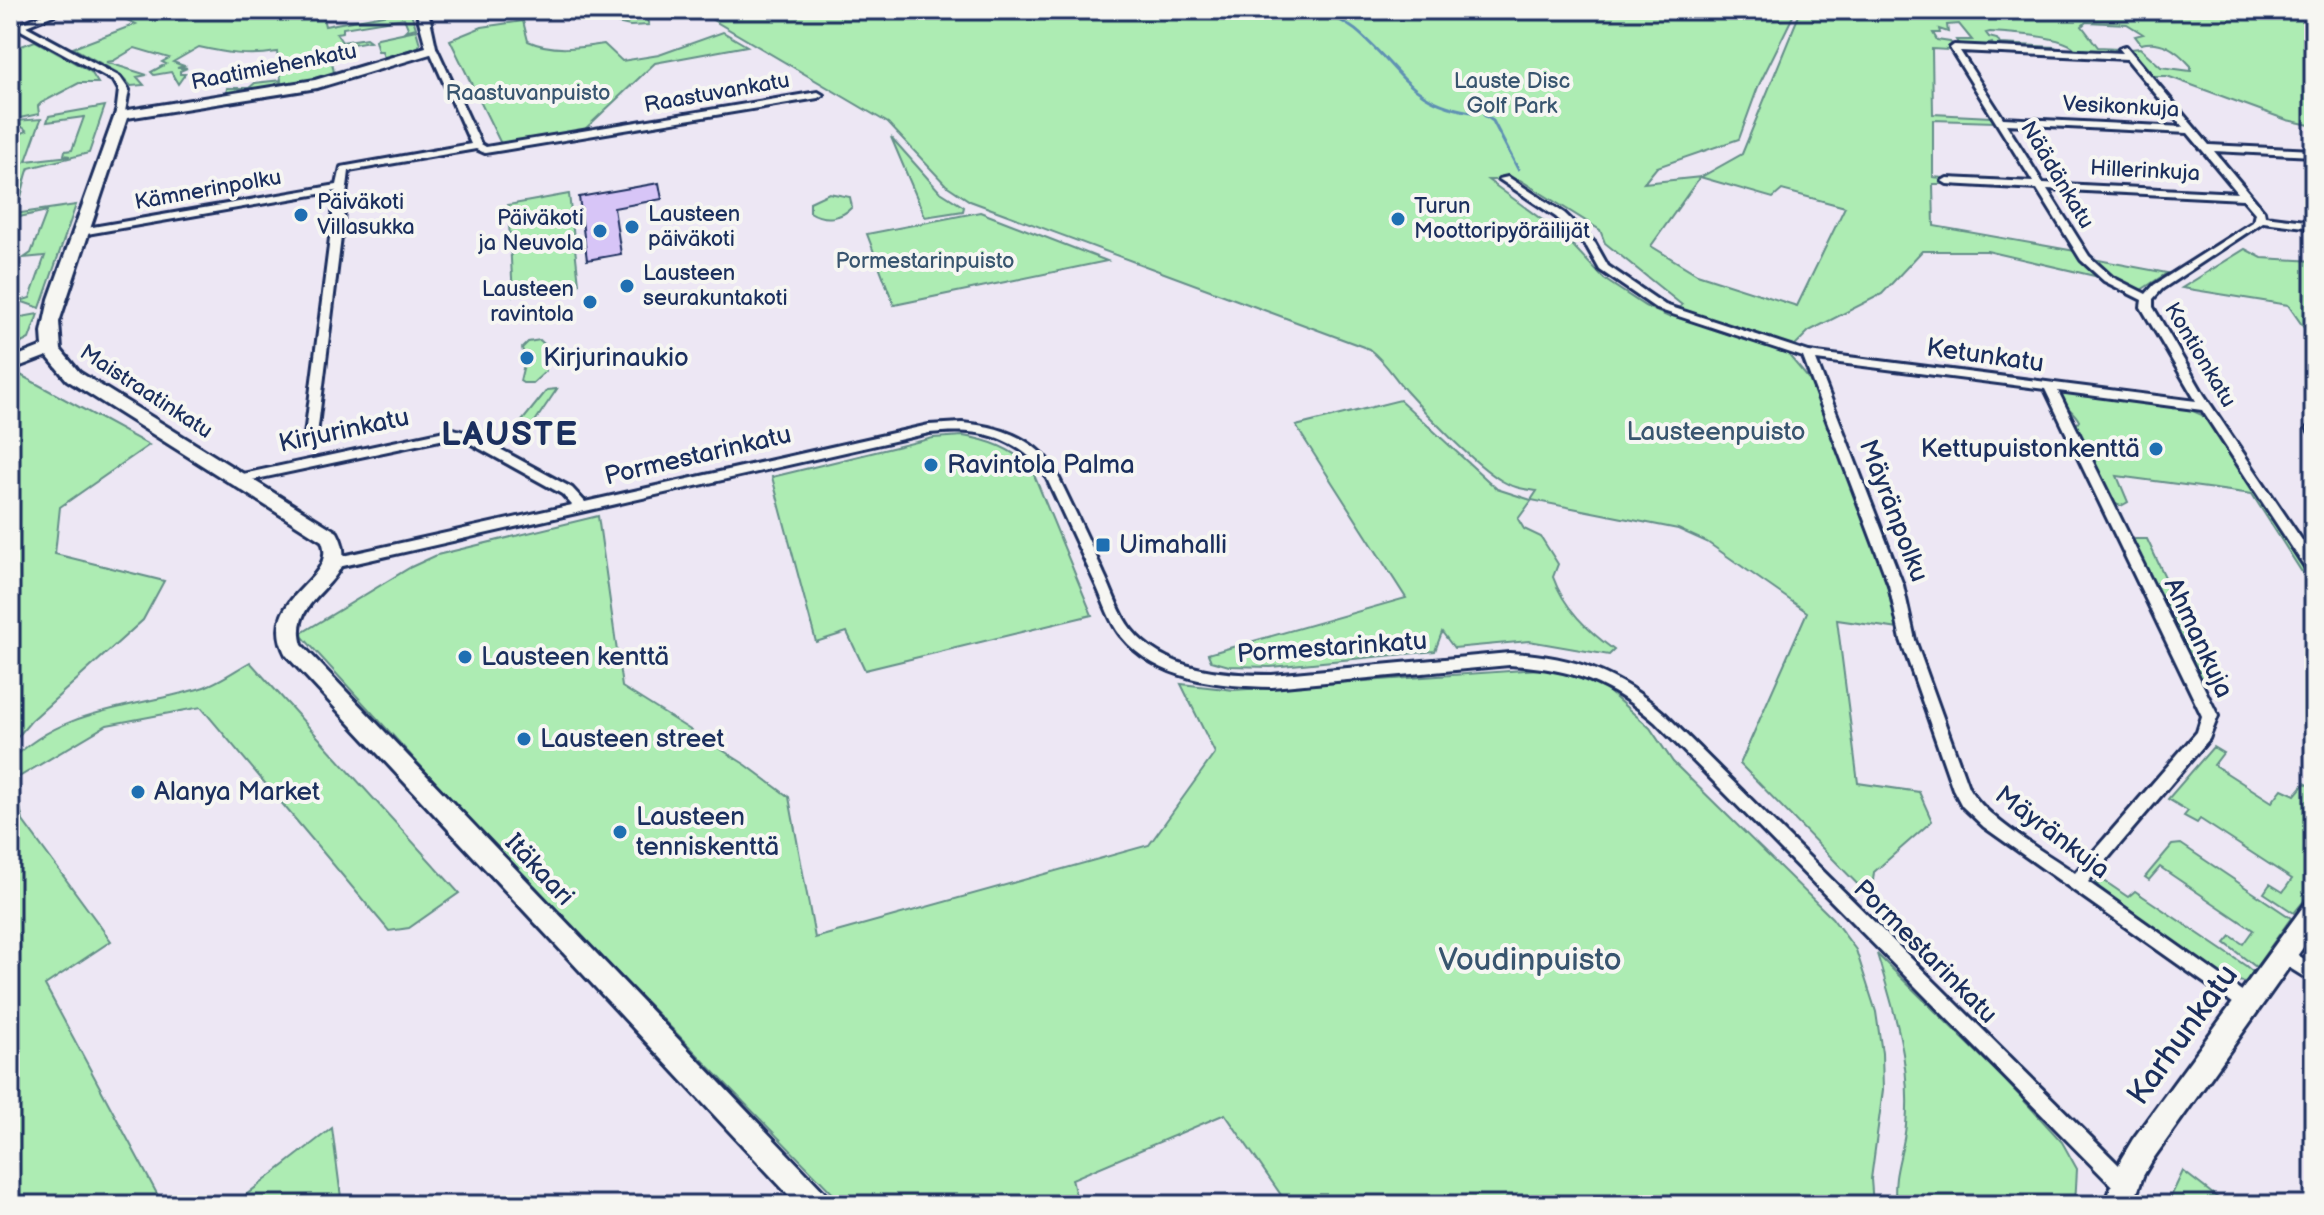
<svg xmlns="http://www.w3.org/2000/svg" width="2324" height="1215" viewBox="0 0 2324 1215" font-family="'Balsamiq Sans',sans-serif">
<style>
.green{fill:#adecb3;stroke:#648e88;stroke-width:2;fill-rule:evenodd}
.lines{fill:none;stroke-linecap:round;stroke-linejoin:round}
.stream{stroke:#5e91b3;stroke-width:3}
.building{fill:#d7c5f7;stroke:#1b2f5e;stroke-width:2}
.street-casing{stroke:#1b2f5e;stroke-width:6}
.secondary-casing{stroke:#1b2f5e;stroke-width:6}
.highway-casing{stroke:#1b2f5e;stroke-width:6}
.street{fill:#f6f6f2;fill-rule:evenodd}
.secondary{fill:#f6f6f2;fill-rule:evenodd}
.highway{fill:#f6f6f2;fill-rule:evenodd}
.poi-dot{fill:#1f6fb2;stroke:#f6f6f2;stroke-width:3}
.labels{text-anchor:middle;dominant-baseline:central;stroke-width:8;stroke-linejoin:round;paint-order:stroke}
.far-street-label{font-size:22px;fill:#1b2f5e;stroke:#f6f6f2}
.far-park-label{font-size:22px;fill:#38556f;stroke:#f6f6f2}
.far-poi-label{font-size:22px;fill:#1b2f5e;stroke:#f6f6f2;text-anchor:start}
.street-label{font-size:26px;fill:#1b2f5e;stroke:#f6f6f2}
.poi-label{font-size:26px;fill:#1b2f5e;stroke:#f6f6f2;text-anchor:start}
.park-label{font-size:26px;fill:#38556f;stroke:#f6f6f2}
.near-park-label{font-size:32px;fill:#38556f;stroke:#f6f6f2}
.near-street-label{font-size:32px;fill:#1b2f5e;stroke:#f6f6f2}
.district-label{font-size:34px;font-weight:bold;letter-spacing:2px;fill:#1b2f5e;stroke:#f6f6f2}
</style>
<rect width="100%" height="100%" fill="#ede7f4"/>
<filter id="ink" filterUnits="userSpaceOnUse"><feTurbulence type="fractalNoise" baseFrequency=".0125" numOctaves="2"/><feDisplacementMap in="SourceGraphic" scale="16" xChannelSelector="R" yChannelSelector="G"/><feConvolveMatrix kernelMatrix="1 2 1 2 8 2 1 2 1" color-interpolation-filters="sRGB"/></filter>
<g filter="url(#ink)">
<g class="green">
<path d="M105 10H321L325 26 410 10 416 28 405 31 408 28 404 18 343 28V32L336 33 342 42 366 38 370 41 329 48 335 77 282 87 281 82 269 87 226 94 227 88H249L255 83 281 80 277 52C248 57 226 53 199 47L173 62 184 66 177 68H187L180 71V74H185L178 84 171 72 154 75 151 72 166 64 162 62 169 58 135 48 113 61 106 62 147 75 137 77 144 85 131 86 120 74 73 48 136 24Z"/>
<path d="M600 10C618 10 644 4 649 25L630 26 590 17V13Z"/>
<path d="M696 10H1796L1758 87 1739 139 1657 167 1644 183 1701 177 1742 154 1801 10H2294L2314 17V126L2287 120 2167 76H2152L2130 49 2140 48 2161 67 2191 71V66C2175 48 2160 39 2141 44L2135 36 2143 34 2127 24 2086 22 2082 26 2098 47 2117 48 2112 53 2069 51 2075 49C2065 36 2009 33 1990 32L1986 33 1989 37 1997 39 2000 44 2055 47 2063 52 1994 48 1992 43 1989 44 1992 48 1960 47 1956 40H1972L1959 24 1947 25 1948 32 1939 29 1940 33H1933L1937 40 1950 42 1954 46H1949L1948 50 1932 49 1933 114 1991 117 1994 122 1933 120V177L1954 179 1957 184H1933L1934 226 2075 251 2099 277 1987 251H1922L1882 294 1809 331 1787 353 1813 384 1892 595 1899 629 1837 620 1858 783 1919 792 1932 821 1874 872 1871 898 1740 764 1807 612 1707 542 1678 529 1532 500 1518 519 1524 529 1541 537 1558 564 1553 577C1564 608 1587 630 1614 650L1609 655 1529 641 1454 648 1442 632 1435 651 1271 667 1229 666 1211 661 1208 654 1406 598 1296 426 1400 400 1497 489 1531 500 1537 491C1525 489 1513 488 1502 481 1474 464 1428 416 1406 391 1393 376 1385 361 1369 349L970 201 946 185 888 123ZM1700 177 1773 198 1782 190 1845 207 1797 306 1697 274 1651 246ZM1488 180H1520L1600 230 1605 243 1682 305 1669 317 1645 306 1604 279 1564 236Z"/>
<path d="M523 21 528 41C552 52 579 48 604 44L622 61 659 55 723 32 747 46 655 63 583 131 501 144 450 40 482 27Z"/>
<path d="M416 30 420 44 418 47 359 67 384 58 382 51H378L375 40 378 38Z"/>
<path d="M35 41 91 72 98 83H79L41 103 38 106 39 114 10 120V50Z"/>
<path d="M105 106 89 153 29 168C22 184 24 203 10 214V195L16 193H10V166L24 162 10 165V138L27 131 15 121 41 119 26 161 70 156 64 155 65 151 72 150 84 117 47 122 49 116Z"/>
<path d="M891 137 939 191 964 207 963 211 925 217Z"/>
<path d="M829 193 850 197 852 207C841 219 824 221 810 212V202Z"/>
<path d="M569 194 579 284 513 296 508 205Z"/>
<path d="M76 205 40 308 20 301 30 298 45 256 24 258 31 253 47 211 10 219 21 213Z"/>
<path d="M980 212 1107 261 894 305 867 234Z"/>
<path d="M2245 249 2262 258 2314 261V342L2288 305 2182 288Z"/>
<path d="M2093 259 2167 273 2141 290 2119 281Z"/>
<path d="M38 314 29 339 10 349V319Z"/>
<path d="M540 340 544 344 546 371 533 383H523L520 381 525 360 522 348 528 342Z"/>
<path d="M15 372 149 445 60 507 55 554 164 581 143 620 31 721 10 746V374Z"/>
<path d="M557 389 521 442 510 436 547 390Z"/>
<path d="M2064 391 2186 408 2202 415 2213 427 2314 582V591L2252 494 2117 476 2128 502 2121 506 2110 502 2090 460 2096 458 2094 454 2089 456 2075 427 2079 421C2074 411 2066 408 2060 398Z"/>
<path d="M963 436C989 440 1015 449 1032 470L1092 615 865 670 847 632 816 642 772 477 933 438Z"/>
<path d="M598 516 622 687 746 765 789 797 815 938 1149 845 1215 753 1181 684 1234 690 1554 668 1601 685 1650 728 1673 762 1832 918 1856 950 1876 1012 1882 1053 1883 1090 1871 1179 1873 1205H1288L1225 1114 1072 1179 1078 1205H844L493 845 300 634 411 567 437 555Z"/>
<path d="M2135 539H2147L2182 613 2162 606 2130 543Z"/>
<path d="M2174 618H2185L2215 681 2222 686 2200 679 2170 619Z"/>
<path d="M250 662 459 893 409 928 389 931 201 707 107 725 14 780 23 821 111 941 45 985 163 1205H10V762C60 708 135 708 201 688 218 683 234 671 250 662Z"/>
<path d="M2213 747 2223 753 2214 765 2272 802 2282 789 2295 795 2305 783 2310 786 2314 783V888L2294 913 2264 893 2270 884 2283 892 2292 879 2200 819 2197 823 2184 816 2188 811 2168 799Z"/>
<path d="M2181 844 2291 918 2256 967 2225 943 2231 936 2243 944 2253 930 2160 867 2149 880 2145 877 2172 845Z"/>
<path d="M2103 868 2106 870 2100 878 2128 897 2135 891 2246 966 2253 972 2246 982 2224 980 2105 896 2096 883Z"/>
<path d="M1877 954 2006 1081 2062 1142 2077 1169 2075 1205H1896C1892 1172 1903 1156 1906 1125 1912 1066 1894 1009 1877 954Z"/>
<path d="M332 1128 342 1205H233Z"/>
<path d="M2183 1171 2227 1205H2167Z"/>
</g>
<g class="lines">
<g class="stream">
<path d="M1322 10C1334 18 1348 23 1359 33 1405 73 1409 104 1478 113"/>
<path d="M1484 115 1493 121 1518 169"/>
</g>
</g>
<path class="building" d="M659 183 662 199 614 208 621 254 587 260 579 197Z"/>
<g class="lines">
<g class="street-casing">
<g id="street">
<path d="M54 10H66L26 26 120 77 129 90 124 117 116 115 119 90 114 81 19 29 14 31 10 28Z"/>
<path d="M1954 45 2123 53 2119 48 2126 46 2209 145 2314 150V156L2214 151 2264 211 2265 216 2314 222V228L2263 222 2162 289 2153 299V307L2204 395 2314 558V574L2309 573 2202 410 2058 391 2218 716 2209 739 2088 882 2253 999 2256 1005 2253 1011 2247 1013 1984 827 1962 806 1953 789 1901 640 1889 585 1803 357 1657 309 1600 270 1587 247 1556 217 1499 179 1508 177 1564 213 1595 243 1608 266 1665 305 1809 352 2196 401 2141 307 2142 300 2104 281 2081 260 2037 189 1947 184 1942 181 1947 178 2033 182 1950 48ZM1960 51 2127 59 2183 127 2003 118ZM2006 124 2188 133 2238 193 2043 183ZM2047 189 2243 199 2255 213 2253 222 2154 285 2146 294 2112 277 2089 256ZM1816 360 2045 389 2202 716 2197 732 2075 873C2043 851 1987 820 1968 787L1915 640 1903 585Z"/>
<path d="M433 46 437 49 481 144 486 147 818 92 823 95 818 98 485 153 476 149 349 171 316 443 310 447 306 446 304 443 336 191 81 235 76 232 81 229 337 185 341 167 471 144 429 49Z"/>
<path d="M962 423C999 426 1032 437 1054 468 1071 503 1088 538 1104 574 1112 590 1120 616 1131 629 1164 671 1224 675 1272 675L1509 653C1572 656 1617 672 1665 714L2132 1178 2135 1185 2132 1192 2125 1195 2118 1192 1655 722C1609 682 1570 668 1509 665L1272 687C1220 686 1157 681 1121 636 1110 623 1104 602 1097 587 1079 548 1061 509 1043 470 1010 433 976 428 929 433L334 568 327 563 329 559 572 505 562 494 466 441 454 437 238 483 232 479 238 475 454 429 474 435 572 488 585 502 929 425Z"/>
<path d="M2314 424V434L2310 433 2307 428Z"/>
<path d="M2283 946 2314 965V983L2277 960 2274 954 2277 948Z"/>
</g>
</g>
<g class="secondary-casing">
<g id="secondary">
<path d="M416 10H428L437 52 317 88 127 118 59 322 61 350 79 372 337 532C366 585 286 592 302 645L827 1195 831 1205H798L286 655C255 596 339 583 322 541L67 380 47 356 10 370V359L43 346 42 332 49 299 116 112 315 80 426 47Z"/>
<path d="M2314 901V932L2153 1159 2143 1176 2133 1205H2105L2121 1159 2133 1139 2305 904Z"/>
</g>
</g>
<g class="highway-casing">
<path id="highway" d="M2294 10H2314V19Z"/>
</g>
<use href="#street" class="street"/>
<use href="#secondary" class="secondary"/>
<use href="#highway" class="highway"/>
</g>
</g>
<g class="poi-dot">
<circle cx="301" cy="215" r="8"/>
<circle cx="1398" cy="219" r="8"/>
<circle cx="632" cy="227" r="8"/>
<circle cx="600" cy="231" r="8"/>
<circle cx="627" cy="286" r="8"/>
<circle cx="590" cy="302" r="8"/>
<circle cx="527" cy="358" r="8"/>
<circle cx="2156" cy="449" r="8"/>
<circle cx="931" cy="465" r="8"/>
<rect x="1095" y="537" width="16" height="16" rx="4"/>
<circle cx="465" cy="657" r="8"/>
<circle cx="524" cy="739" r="8"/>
<circle cx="138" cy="792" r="8"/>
<circle cx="620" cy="832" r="8"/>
</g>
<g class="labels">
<g class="far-street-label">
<text transform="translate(274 67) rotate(-11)">Raatimiehenkatu</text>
<text transform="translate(717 93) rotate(-10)">Raastuvankatu</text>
<text transform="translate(2121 107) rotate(3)">Vesikonkuja</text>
<text transform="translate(2145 171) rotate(3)">Hillerinkuja</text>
<text transform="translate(2057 175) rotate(59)">Näädänkatu</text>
<text transform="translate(208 190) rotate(-10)">Kämnerinpolku</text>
<text transform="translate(2200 355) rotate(59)">Kontionkatu</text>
<text transform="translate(146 392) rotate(33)">Maistraatinkatu</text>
</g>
<g class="far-park-label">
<text x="1512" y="81">Lauste Disc<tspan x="1512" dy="25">Golf Park</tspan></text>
<text x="528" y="93">Raastuvanpuisto</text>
<text x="925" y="261">Pormestarinpuisto</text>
</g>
<g class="far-poi-label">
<text x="317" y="202">Päiväkoti<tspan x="317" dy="25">Villasukka</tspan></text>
<text x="1414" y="206">Turun<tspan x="1414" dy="25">Moottoripyöräilijät</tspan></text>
<text x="648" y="214">Lausteen<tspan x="648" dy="25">päiväkoti</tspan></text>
<text x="584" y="218" text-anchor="end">Päiväkoti<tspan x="584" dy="25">ja Neuvola</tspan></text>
<text x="643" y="273">Lausteen<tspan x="643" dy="25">seurakuntakoti</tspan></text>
<text x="574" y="289" text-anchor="end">Lausteen<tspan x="574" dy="25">ravintola</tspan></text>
</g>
<g class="street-label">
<text transform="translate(1985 356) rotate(8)">Ketunkatu</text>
<text transform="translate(344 431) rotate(-12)">Kirjurinkatu</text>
<text transform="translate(698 456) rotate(-13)">Pormestarinkatu</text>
<text transform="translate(1893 511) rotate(69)">Mäyränpolku</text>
<text transform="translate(2198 638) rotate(65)">Ahmankuja</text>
<text transform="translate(1332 648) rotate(-4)">Pormestarinkatu</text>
<text transform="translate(2052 833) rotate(37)">Mäyränkuja</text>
<text transform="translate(539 870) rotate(47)">Itäkaari</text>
<text transform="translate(1925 952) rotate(45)">Pormestarinkatu</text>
</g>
<g class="poi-label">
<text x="543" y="358">Kirjurinaukio</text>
<text x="2140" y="449" text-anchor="end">Kettupuistonkenttä</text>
<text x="947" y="465">Ravintola Palma</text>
<text x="1119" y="545">Uimahalli</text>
<text x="481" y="657">Lausteen kenttä</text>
<text x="540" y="739">Lausteen street</text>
<text x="154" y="792">Alanya Market</text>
<text x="636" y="817">Lausteen<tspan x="636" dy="30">tenniskenttä</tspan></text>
</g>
<g class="park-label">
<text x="1716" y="432">Lausteenpuisto</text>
</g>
<g class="near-park-label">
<text x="1530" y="960">Voudinpuisto</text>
</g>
<g class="near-street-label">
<text transform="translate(2183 1035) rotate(-54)">Karhunkatu</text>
</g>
<g class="district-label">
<text x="510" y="434">LAUSTE</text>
</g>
</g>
<rect width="2324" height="1215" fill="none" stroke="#f6f6f2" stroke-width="40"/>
<rect x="20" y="20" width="2284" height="1175" fill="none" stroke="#1b2f5e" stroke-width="3" filter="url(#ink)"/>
</svg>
